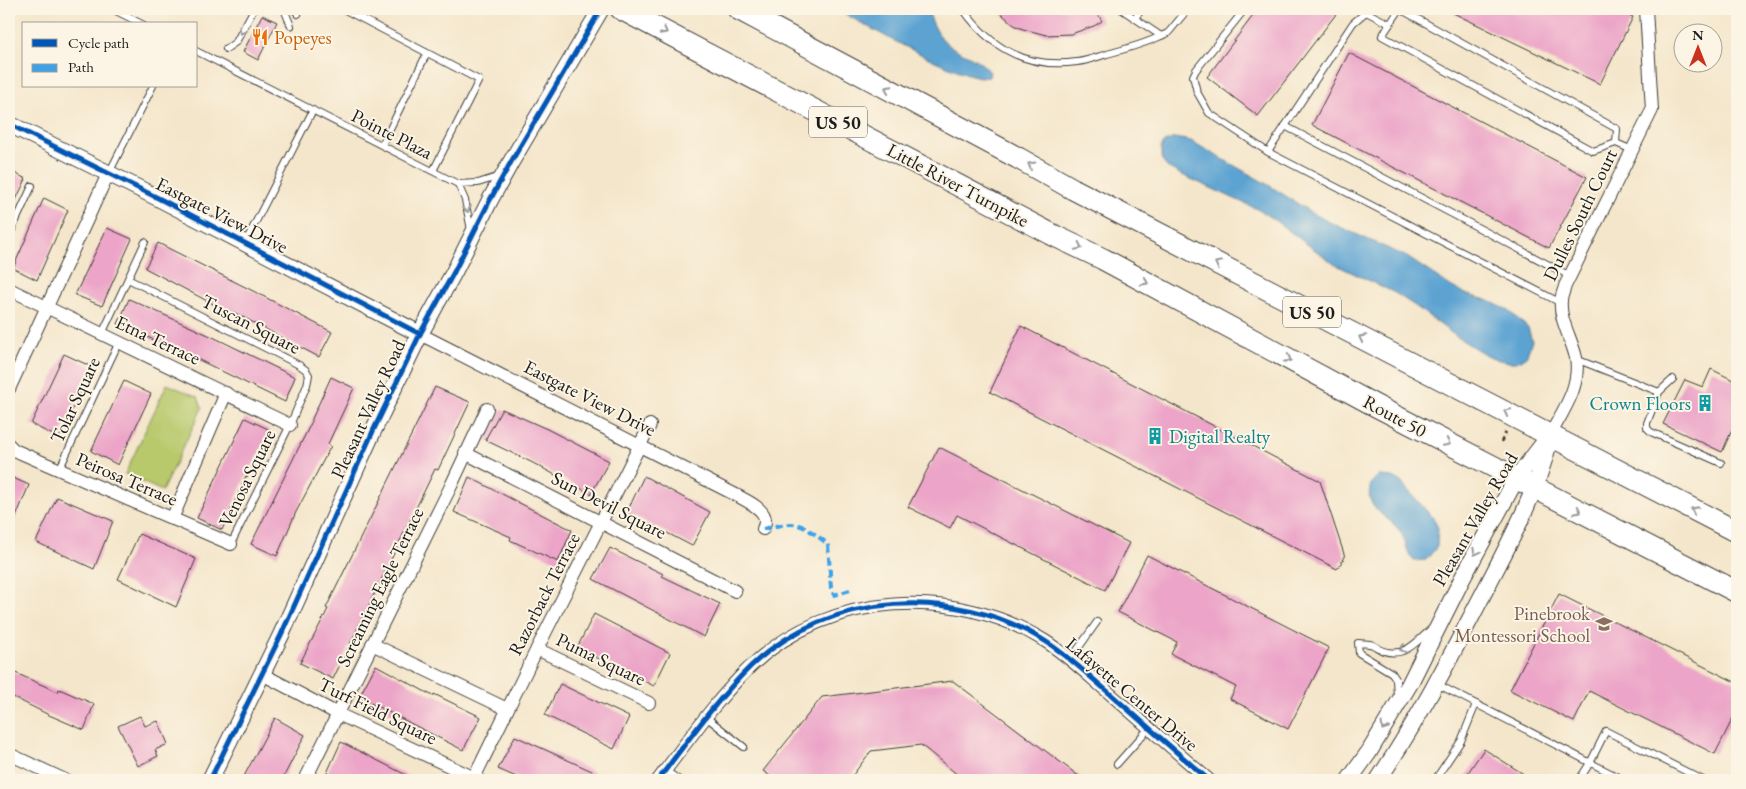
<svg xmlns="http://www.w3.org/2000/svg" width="1746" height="789" viewBox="0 0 1746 789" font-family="'EB Garamond',serif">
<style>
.green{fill:#b8c96c;stroke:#6a7244}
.water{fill:#5ca3d2;stroke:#3c6077}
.building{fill:#eca5c8}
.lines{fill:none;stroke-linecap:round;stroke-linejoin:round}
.lane-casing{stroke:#3c3a36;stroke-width:8}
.street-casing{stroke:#3c3a36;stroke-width:14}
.secondary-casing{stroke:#3c3a36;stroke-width:18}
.highway-casing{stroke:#3c3a36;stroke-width:23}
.path{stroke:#3c3a36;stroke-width:2.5;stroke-dasharray:4 4;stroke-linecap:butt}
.lane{stroke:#fff;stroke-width:6}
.street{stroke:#fff;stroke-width:12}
.secondary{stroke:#fff;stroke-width:16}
.highway{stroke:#fff;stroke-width:21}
.quiet{stroke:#3da2ea;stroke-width:4;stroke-dasharray:8 4;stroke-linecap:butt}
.cycleway-casing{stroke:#fcf5e5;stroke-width:8}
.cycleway{stroke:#0057b8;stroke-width:5}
.oneway{stroke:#999}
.labels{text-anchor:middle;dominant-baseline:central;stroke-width:4;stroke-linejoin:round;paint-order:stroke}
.shield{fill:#fcf5e5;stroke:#5f5d58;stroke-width:1}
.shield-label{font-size:18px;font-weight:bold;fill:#1c1c1c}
.food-label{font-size:19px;fill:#c56008;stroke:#fcf5e5;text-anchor:start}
.street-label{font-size:19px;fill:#1c1c1c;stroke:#fcf5e5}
.culture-label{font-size:19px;fill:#0d838f;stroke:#fcf5e5;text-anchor:end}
.education-label{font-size:19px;fill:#785e54;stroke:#fcf5e5;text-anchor:end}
</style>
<rect width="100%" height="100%" fill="#fcf5e5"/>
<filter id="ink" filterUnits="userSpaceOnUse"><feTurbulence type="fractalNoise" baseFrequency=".02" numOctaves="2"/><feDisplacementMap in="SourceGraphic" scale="10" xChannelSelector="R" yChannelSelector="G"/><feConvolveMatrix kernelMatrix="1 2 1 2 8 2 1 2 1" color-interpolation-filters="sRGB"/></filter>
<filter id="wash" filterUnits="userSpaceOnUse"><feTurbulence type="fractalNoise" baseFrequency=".0096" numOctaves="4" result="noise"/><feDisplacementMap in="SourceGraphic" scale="20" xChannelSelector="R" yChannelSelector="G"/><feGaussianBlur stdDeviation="1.12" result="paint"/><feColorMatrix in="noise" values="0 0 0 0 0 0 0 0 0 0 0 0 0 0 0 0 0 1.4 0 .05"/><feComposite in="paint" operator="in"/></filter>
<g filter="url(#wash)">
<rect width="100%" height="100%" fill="#f4e6cb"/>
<path class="green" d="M167 384 198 397 202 408 162 491 125 474Z"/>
<g class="water">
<path d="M836 9H928C931 22 939 38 950 46 964 55 979 58 990 72L989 77C966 83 861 23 836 9Z"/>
<path d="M1175 138 1191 141 1272 187 1309 211 1327 221 1407 257 1452 287 1468 295 1487 300 1508 310 1528 328 1532 341 1527 355 1523 359 1516 362H1509L1499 360 1486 355 1457 337 1415 306 1395 293 1334 264 1273 219 1257 209 1180 174 1167 167 1163 162 1161 148 1164 142Z"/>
<path d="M1379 476 1393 477 1399 480 1434 519 1438 528 1437 547 1426 560 1414 561C1405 552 1407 540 1399 530 1388 516 1365 509 1370 488 1371 482 1374 479 1379 476Z"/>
</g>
<g id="blocks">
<g class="building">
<path d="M996 9H1095L1102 21 1094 26 1071 34 1046 35 1023 29 1014 25Z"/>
<path d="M1258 9H1340L1258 116 1207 77Z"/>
<path d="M1445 9H1617L1633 17 1600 84Z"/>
<path d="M262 15 277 22 258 60 243 52Z"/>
<path d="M1349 53 1587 177 1549 248 1312 125Z"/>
<path d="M9 170 26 179 10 212H9Z"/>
<path d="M44 198 68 210 37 280 13 268Z"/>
<path d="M107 228 132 239 102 306 75 295Z"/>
<path d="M158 243 257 293 332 332 319 357 233 312 232 314 145 268Z"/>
<path d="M129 299 215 338 295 377 285 402 197 359 118 324Z"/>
<path d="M1021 326 1320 481 1345 557 1337 569 990 392Z"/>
<path d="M64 354 92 367 59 438 31 424Z"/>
<path d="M1711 369 1737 382V419L1722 452 1663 424 1685 380 1703 387Z"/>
<path d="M331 377 354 388 328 444 331 446 296 512 277 556 251 544 312 421H311Z"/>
<path d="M124 381 151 394 118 465 91 451Z"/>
<path d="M435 387 470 402 438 470 435 469 333 679 300 663 328 609 326 608Z"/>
<path d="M502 409 547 429 609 461 591 494 531 462 485 440Z"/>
<path d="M245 418 270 430 247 477 246 476 222 530 197 518Z"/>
<path d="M939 447 1129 543 1105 590 957 515 950 528 908 507Z"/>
<path d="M644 476 710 512 692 546 627 512Z"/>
<path d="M469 477 572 530 558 562 510 540 511 537 454 512Z"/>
<path d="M13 478 29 485 9 534V489Z"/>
<path d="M57 497 113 521 94 569 36 542Z"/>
<path d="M139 534 196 559 176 607 118 579Z"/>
<path d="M610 548 663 574 662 576 720 604 704 637 593 579Z"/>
<path d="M1147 555 1329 648 1288 729 1230 699 1236 687 1171 654 1177 642 1118 612Z"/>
<path d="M1559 594 1737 683V710L1715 754 1589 691 1574 722 1510 690Z"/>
<path d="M594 614 670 653 654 686 577 648Z"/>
<path d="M376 665 433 696 434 694 481 717 463 750 359 697Z"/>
<path d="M9 670 58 692 59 689 94 704 84 730 49 715 9 695Z"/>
<path d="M953 681 1084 780H964L921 745 871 751 849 780H776L763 771 822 697Z"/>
<path d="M560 684 629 717 614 749 545 715Z"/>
<path d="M140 716 145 726 158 721 168 744 155 750 158 756 138 766 118 726Z"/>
<path d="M275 718 305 735 282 780H242Z"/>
<path d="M515 736 594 772 591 780H523L498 769Z"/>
<path d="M341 742 416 780H336L326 775Z"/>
<path d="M1484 749 1533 780H1463Z"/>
</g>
</g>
</g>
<g filter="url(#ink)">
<use href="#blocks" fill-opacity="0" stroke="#3c3a36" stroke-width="1"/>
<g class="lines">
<g class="lane-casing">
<g id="lane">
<path d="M112 9 142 24"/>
<path d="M284 9 291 26"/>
<path d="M294 9 298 14"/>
<path d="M963 9C991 49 1027 69 1077 62 1087 61 1097 57 1107 54 1126 49 1144 44 1161 36L1121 9"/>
<path d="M1245 9 1196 70 1193 76 1197 92 1209 113 1268 152"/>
<path d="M1367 10 1366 12 1390 24"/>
<path d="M347 11 479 80 433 171"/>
<path d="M1366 12 1353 23 1268 152 1561 303"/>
<path d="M1135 18 1142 9"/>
<path d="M1161 36 1168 33 1188 9"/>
<path d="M226 49 236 42 254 9"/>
<path d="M196 51 458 184 478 183 500 176"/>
<path d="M1285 126 1570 276"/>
<path d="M1616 143 1617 129 1400 9 1382 36 1593 151 1616 143 1632 150"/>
<path d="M382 145 427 53"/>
<path d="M109 173 153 86"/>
<path d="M458 184 465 200 471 230"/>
<path d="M9 217 16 221"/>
<path d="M9 236 32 186"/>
<path d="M245 243 313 110"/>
<path d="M128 279 299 365 306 370 309 375 307 385 290 425 231 544"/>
<path d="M102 334 145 242"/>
<path d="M1576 359 1659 392 1673 379"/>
<path d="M1659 392 1647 423V428L1651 432 1721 463"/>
<path d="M59 470 119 342"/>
<path d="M1070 660 1097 622"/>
<path d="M1437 684 1624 780"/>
<path d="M1397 697 1396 679 1392 673 1359 653 1358 643C1363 644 1369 643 1373 645 1377 647 1380 650 1384 651 1404 658 1418 641 1431 629"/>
<path d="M706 717 744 747"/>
<path d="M1117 764 1149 728"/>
<path d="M665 770 679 780"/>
<path d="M1435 780 1461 741 1476 704"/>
<path d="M1579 780 1590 763 1606 731 1703 780"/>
</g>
</g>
<g class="street-casing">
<g id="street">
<path d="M9 289 290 425"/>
<path d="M420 334 736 495C745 500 766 509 765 521 765 524 764 527 763 529"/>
<path d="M9 389 108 174"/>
<path d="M1550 435C1563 411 1581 386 1576 358 1572 339 1559 320 1561 301 1561 296 1564 291 1565 286L1652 110 1646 9"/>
<path d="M9 445 14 450 231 544"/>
<path d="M465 453 735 591"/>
<path d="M172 519 226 393"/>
<path d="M372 644 507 709"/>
<path d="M537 649 649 703"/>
<path d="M262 674 338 714 479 780"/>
<path d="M9 754 65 780"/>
<path d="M305 780 450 488 487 409"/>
<path d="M473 780 537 649 650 425"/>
<path d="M658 780C687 742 716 700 751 666 830 591 955 585 1045 641 1067 655 1087 674 1107 691 1141 721 1175 751 1209 780"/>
</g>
</g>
<g class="secondary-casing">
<g id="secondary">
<path d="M9 124 160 199 420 334"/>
<path d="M210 780 281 635 374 429 420 334 454 272 490 200 511 162 601 9"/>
<path d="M1349 780 1369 752 1409 685 1462 579 1516 479 1550 435"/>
<path d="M1378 780C1417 722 1449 660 1481 598 1507 547 1535 498 1549 442"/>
</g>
</g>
<g class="highway-casing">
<g id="highway">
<path d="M621 9 1055 236 1103 259 1376 406 1737 592"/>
<path d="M738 9 1018 158 1073 189 1737 532"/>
</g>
</g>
<path class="path" d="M1501 442 1506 432"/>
<use href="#lane" class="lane"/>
<use href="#street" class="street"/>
<use href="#secondary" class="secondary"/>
<use href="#highway" class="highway"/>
<path class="quiet" d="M763 529C800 520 798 522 828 544L831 588 834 595 850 590"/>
<g class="cycleway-casing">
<g id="cycleway">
<path d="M9 124 160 199 420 334"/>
<path d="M210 780 281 635 374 429 420 334 454 272 490 200 511 162 601 9"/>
<path d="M658 780C687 742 716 700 751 666 830 591 955 585 1045 641 1067 655 1087 674 1107 691 1141 721 1175 751 1209 780"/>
</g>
</g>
<use href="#cycleway" class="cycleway"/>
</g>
<defs><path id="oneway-chevron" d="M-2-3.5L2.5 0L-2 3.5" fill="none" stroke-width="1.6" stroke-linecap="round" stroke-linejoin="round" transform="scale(1.25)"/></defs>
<g class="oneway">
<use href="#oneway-chevron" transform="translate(242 31) rotate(119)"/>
<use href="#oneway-chevron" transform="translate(664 31) rotate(28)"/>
<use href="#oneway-chevron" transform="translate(888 89) rotate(-152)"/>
<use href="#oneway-chevron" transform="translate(1031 165) rotate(-150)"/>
<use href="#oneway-chevron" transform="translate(467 209) rotate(76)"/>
<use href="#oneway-chevron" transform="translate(1079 247) rotate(26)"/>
<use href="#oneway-chevron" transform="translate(1218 264) rotate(-153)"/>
<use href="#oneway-chevron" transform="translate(1145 282) rotate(28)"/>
<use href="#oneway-chevron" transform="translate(1362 338) rotate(-153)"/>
<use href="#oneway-chevron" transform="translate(1288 359) rotate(28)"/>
<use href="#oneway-chevron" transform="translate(1507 412) rotate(-153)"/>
<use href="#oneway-chevron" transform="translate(1447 443) rotate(27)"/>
<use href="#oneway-chevron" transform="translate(1694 510) rotate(-152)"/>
<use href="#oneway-chevron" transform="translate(1578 511) rotate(27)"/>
<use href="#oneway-chevron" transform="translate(1476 552) rotate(118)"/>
<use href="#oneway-chevron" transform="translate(1403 649) rotate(159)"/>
<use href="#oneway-chevron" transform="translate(1384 727) rotate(122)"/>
</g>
</g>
<defs>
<g id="restaurant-bare" transform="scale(1.35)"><path d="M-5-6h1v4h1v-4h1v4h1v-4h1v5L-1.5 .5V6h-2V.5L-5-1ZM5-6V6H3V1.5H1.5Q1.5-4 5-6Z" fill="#e8710a" stroke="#fcf5e5" stroke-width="2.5" paint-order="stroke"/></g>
<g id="building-bare" transform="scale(1.35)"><path d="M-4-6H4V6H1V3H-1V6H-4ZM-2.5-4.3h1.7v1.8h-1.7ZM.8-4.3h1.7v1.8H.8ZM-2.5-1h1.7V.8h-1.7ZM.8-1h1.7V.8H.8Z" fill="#0f9aa8" stroke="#fcf5e5" stroke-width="2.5" paint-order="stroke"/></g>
<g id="school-bare" transform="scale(1.35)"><path d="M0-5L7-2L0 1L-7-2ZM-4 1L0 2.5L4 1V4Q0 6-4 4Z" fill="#8d6e63" stroke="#fcf5e5" stroke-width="2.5" paint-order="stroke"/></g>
</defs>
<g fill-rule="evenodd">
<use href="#restaurant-bare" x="260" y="37"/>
<use href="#building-bare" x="1705" y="403"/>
<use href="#building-bare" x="1155" y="436"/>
<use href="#school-bare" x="1604" y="624"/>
</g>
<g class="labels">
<g class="shield">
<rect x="809" y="106.5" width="58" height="31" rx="4"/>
<rect x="1283" y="296.5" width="58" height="31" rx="4"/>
</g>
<g class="shield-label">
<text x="838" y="122">US 50</text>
<text x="1312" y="312">US 50</text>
</g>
<g class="food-label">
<text x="274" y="37">Popeyes</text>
</g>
<g class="street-label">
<text transform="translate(392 134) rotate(27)">Pointe Plaza</text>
<text transform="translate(958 185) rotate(28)">Little River Turnpike</text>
<text transform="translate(222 215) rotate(27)">Eastgate View Drive</text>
<text transform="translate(1580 215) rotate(-64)">Dulles South Court</text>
<text transform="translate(251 324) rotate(27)">Tuscan Square</text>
<text transform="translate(158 340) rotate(25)">Etna Terrace</text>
<text transform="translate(590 398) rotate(27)">Eastgate View Drive</text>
<text transform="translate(75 400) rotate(-65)">Tolar Square</text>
<text transform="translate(368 409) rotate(-65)">Pleasant Valley Road</text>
<text transform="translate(1395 416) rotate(28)">Route 50</text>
<text transform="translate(247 478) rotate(-64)">Venosa Square</text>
<text transform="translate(127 479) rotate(23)">Peirosa Terrace</text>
<text transform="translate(609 505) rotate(27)">Sun Devil Square</text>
<text transform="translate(1475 519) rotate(-60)">Pleasant Valley Road</text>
<text transform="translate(380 587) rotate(-64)">Screaming Eagle Terrace</text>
<text transform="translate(544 594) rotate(-63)">Razorback Terrace</text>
<text transform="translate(601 659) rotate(26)">Puma Square</text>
<text transform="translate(1132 694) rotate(40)">Lafayette Center Drive</text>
<text transform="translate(378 711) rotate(26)">Turf Field Square</text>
</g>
<g class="culture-label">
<text x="1691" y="403">Crown Floors</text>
<text x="1169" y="436" text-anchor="start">Digital Realty</text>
</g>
<g class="education-label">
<text x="1590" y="613">Pinebrook<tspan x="1590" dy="22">Montessori School</tspan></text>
</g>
</g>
<rect width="1746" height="789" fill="none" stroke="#fcf5e5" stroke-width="30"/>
<rect x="22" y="22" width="175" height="65" fill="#fcf5e5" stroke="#a29e95"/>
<rect x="32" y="39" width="25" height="8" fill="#0057b8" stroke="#a29e95"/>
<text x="68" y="48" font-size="15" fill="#1c1c1c">Cycle path</text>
<rect x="32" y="64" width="25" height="8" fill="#3da2ea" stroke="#a29e95"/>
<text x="68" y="72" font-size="15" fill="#1c1c1c">Path</text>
<g transform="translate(1698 48)"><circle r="24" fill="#fcf5e5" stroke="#a29e95"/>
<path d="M0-4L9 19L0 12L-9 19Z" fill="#c8321e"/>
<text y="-8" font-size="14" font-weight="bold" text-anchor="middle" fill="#1c1c1c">N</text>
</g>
</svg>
